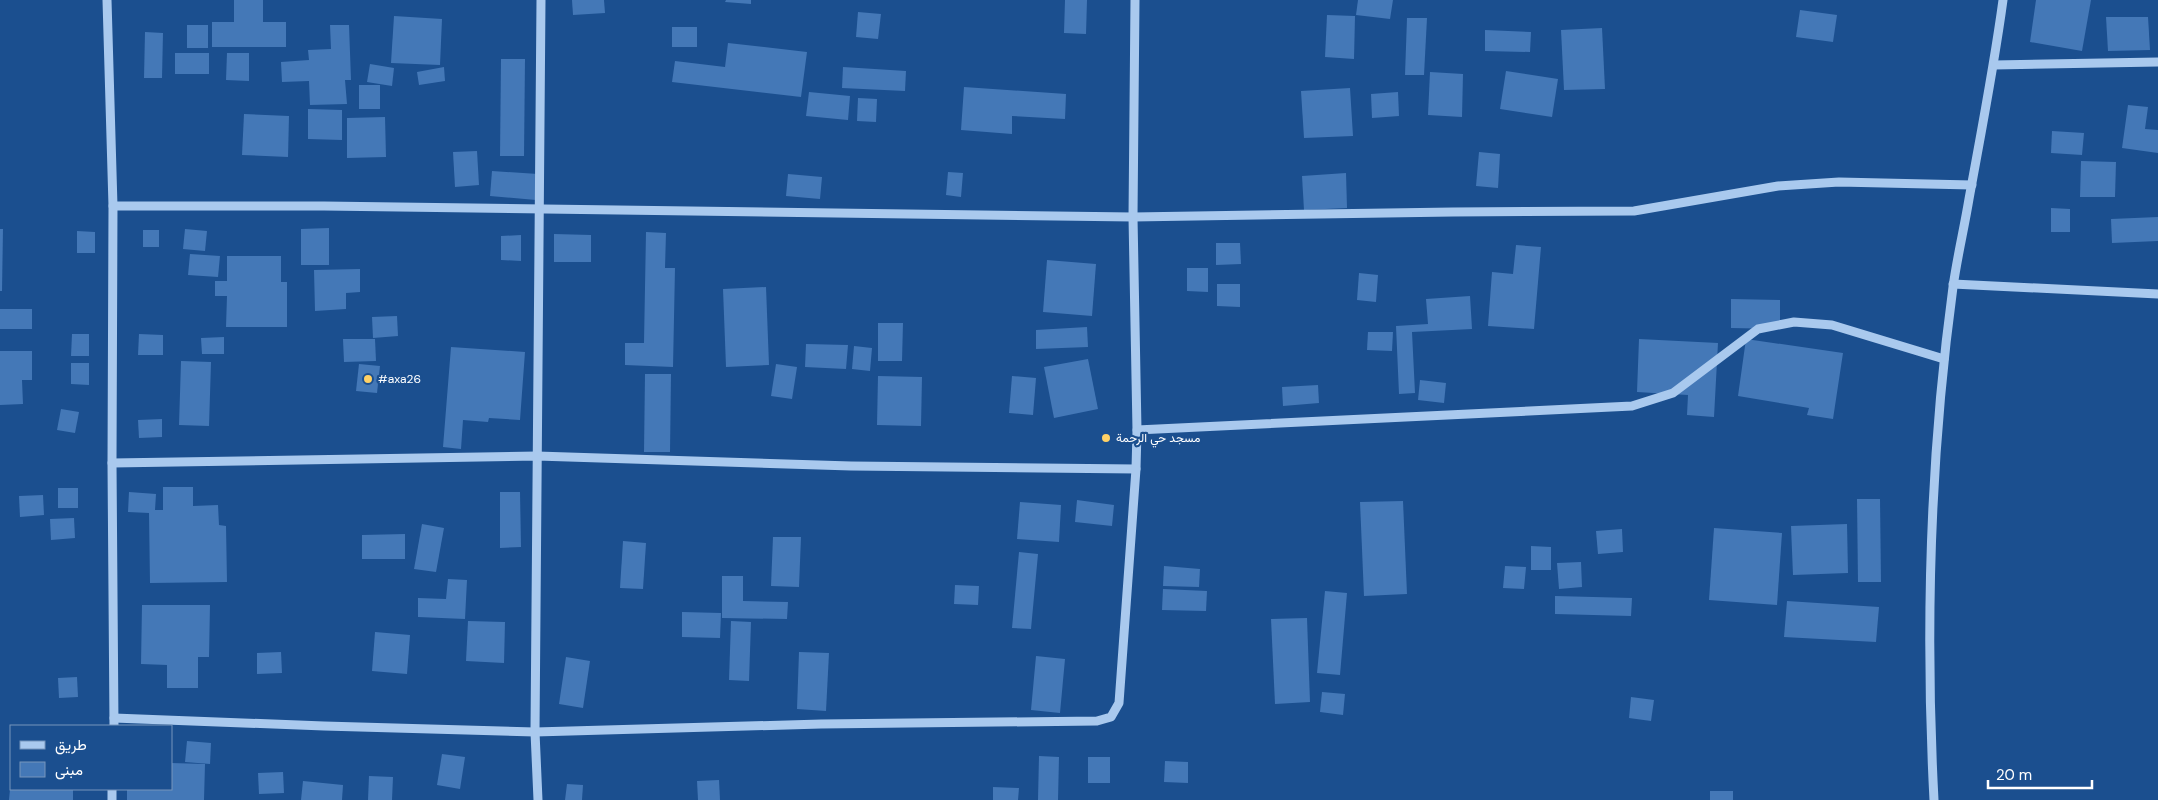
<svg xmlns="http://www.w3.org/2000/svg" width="2158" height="800" viewBox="0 0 2158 800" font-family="'DM Sans',Vazirmatn,sans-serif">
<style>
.building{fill:#4478b7}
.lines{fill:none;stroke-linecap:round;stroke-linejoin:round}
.minor{stroke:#a9c9ee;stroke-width:9}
.poi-dot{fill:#ffd166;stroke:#1b4f8f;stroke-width:2}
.labels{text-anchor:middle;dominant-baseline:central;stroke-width:4.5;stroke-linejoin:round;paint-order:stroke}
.poi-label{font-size:12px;fill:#fff;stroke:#1b4f8f;text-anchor:start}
</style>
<rect width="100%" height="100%" fill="#1b4f8f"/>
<g class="building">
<path d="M234 0H263V22H286V47H212V22H234Z"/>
<path d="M572 0H604L605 13 573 15Z"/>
<path d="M726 0H751V4L725 2Z"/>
<path d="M1065 0H1087L1086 34 1064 33Z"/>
<path d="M1358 0H1393L1390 19 1356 15Z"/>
<path d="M2036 0H2091L2082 51 2030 42Z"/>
<path d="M1800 10 1837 15 1833 42 1796 37Z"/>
<path d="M858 12 881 14 878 39 856 37Z"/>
<path d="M1327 15 1355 16 1354 59 1325 57Z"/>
<path d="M394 16 442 19 440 65 391 63Z"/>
<path d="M2106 17H2148L2150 50 2108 51Z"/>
<path d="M1407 18H1427L1424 75H1405Z"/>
<rect x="187" y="25" width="21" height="23"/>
<path d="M330 25H349L351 80H345L347 104 310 105 309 81 282 82 281 62 309 60 308 50 331 49Z"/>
<rect x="672" y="27" width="25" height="20"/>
<path d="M1602 28 1605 89 1564 90 1561 30Z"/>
<path d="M1485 30 1531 32 1530 52 1485 51Z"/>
<path d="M145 32 163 33 162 78H144Z"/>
<path d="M728 43 807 52 801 97 672 82 675 61 725 67Z"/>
<rect x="175" y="53" width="34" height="21"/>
<path d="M227 53H249V81L226 80Z"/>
<path d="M501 59H525L524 156H500Z"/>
<path d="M370 64 394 68 392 86 367 82Z"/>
<path d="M444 67 445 81 419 85 417 72Z"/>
<path d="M843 67 906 71 905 91 842 88Z"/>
<path d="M1506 71 1558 79 1552 117 1500 109Z"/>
<path d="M1430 72 1463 74 1462 117 1428 115Z"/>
<rect x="359" y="85" width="21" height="24"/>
<path d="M964 87 1066 94 1065 119 1012 116V134L961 130Z"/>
<path d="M1350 88 1353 136 1304 138 1301 91Z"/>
<path d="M809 92 850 96 848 120 806 116Z"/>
<path d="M1398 92 1399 116 1372 118 1371 94Z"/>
<path d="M858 98 877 99 876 122 857 121Z"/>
<path d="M2128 105 2148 107 2145 129 2158 130V153L2122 148Z"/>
<path d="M308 109 342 110V140L308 139Z"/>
<path d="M244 114 289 116 288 157 242 155Z"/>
<path d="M385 117 386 157 347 158V118Z"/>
<path d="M2052 131 2084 133 2082 155 2051 153Z"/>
<path d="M477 151 479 185 455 187 453 152Z"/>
<path d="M1479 152 1500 154 1498 188 1476 186Z"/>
<path d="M2081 161 2116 162 2115 197H2080Z"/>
<path d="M492 171 538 174 536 200 490 196Z"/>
<path d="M948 172 963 173 961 197 946 195Z"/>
<path d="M1346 173 1347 208 1304 210 1302 176Z"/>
<path d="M788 174 822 177 820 199 786 196Z"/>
<path d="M2051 208 2070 209V232H2051Z"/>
<path d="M2158 217V241L2112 243 2111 219Z"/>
<path d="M329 228V265H301V229Z"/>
<path d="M0 229H3L2 291H0Z"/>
<path d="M185 229 207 231 205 251 183 249Z"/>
<rect x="143" y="230" width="16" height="17"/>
<path d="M77 231 95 232V253H77Z"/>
<path d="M646 232 666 233 665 268H675L673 367 625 365V343H644Z"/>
<path d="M554 234 591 235V262H554Z"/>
<path d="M521 235V261L501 260V236Z"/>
<path d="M1216 243H1240L1241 264 1216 265Z"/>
<path d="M1516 245 1541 247 1534 329 1488 326 1492 272 1513 274Z"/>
<path d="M190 254 220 256 218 277 188 275Z"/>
<path d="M227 256H281V282H287V327H226L227 296H215V281H227Z"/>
<path d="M1047 260 1096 264 1092 316 1043 312Z"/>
<path d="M1187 268H1208V292L1187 291Z"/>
<path d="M360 269V292L346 293V309L315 311 314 270Z"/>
<path d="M1359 273 1378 275 1376 302 1357 300Z"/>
<path d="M1217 284H1240V307L1217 306Z"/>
<path d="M766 287 769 365 726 367 723 289Z"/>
<path d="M1470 296 1472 329 1412 332 1415 393 1399 394 1396 326 1428 324 1426 299Z"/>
<path d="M1731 299 1780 300V329L1731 328Z"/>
<rect x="0" y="309" width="32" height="20"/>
<path d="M397 316 398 336 373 338 372 317Z"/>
<path d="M878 323H903L902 361H878Z"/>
<path d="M1087 327 1088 347 1036 349V330Z"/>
<path d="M1368 332H1393L1392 351 1367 350Z"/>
<path d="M72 334H89V356H71Z"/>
<path d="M139 334 163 335V355H138Z"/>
<path d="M224 337V354H202L201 338Z"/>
<path d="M343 339H375L376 361 344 362Z"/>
<path d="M1639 339 1718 343 1714 417 1687 415 1688 395 1637 392Z"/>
<path d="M1746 339 1843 353 1833 419 1807 415 1809 408 1738 396Z"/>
<path d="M806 344 848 345 846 369 805 367Z"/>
<path d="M854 346 872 348 870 371 852 369Z"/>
<path d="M451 347 525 352 520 420 489 418 488 422 463 420 461 449 443 447Z"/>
<path d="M0 351H32V380H22L23 404 0 405Z"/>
<path d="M1088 359 1098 409 1054 418 1044 367Z"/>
<path d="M181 361 211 362 209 426 179 425Z"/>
<path d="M71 363H89V385L71 384Z"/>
<path d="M359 364 380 366 377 393 356 391Z"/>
<path d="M776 364 797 367 792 399 771 396Z"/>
<path d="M645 374H671L670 452H644Z"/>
<path d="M878 376 922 377 921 426 877 425Z"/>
<path d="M1012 376 1036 378 1033 415 1009 413Z"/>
<path d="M1420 380 1446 383 1444 403 1418 400Z"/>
<path d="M1318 385 1319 403 1283 406 1282 387Z"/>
<path d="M61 409 79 412 75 433 57 430Z"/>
<path d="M162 419V437L139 438 138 420Z"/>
<path d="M163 487H193V506L218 505 219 525 226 526 227 582 150 583 149 513 128 512 129 492 156 494 155 510H163Z"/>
<rect x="58" y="488" width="20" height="20"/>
<path d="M500 492H520L521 547 500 548Z"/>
<path d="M43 495 44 515 20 517 19 496Z"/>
<path d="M1857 499H1880L1881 582H1858Z"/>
<path d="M1077 500 1114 505 1112 526 1075 522Z"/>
<path d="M1403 501 1407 594 1364 596 1360 502Z"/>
<path d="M1020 502 1061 505 1059 542 1017 539Z"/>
<path d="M74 518 75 538 51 540 50 519Z"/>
<path d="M422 524 444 528 436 572 414 569Z"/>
<path d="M1847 524 1848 573 1793 575 1791 526Z"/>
<path d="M1714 528 1782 533 1777 605 1709 600Z"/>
<path d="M1622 529 1623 552 1598 554 1596 531Z"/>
<path d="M405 534V559H362V535Z"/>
<path d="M773 537H801L799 587 771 586Z"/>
<path d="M623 541 646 543 643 589 620 588Z"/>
<path d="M1531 546 1551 547V570H1531Z"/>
<path d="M1019 552 1038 554 1031 629 1012 628Z"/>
<path d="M1581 562 1582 587 1559 589 1557 563Z"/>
<path d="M1164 566 1200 569 1199 587 1163 586Z"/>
<path d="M1505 566 1526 567 1524 589 1503 588Z"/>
<path d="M722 576H743V601L788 602 787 619 722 618Z"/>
<path d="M448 579 467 580 465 619 418 617V598L446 599Z"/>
<path d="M955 585 979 586 978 605 954 604Z"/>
<path d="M1163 589 1207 591 1206 611 1162 610Z"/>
<path d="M1325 591 1347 593 1340 675 1317 673Z"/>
<path d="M1555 596 1632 598 1631 616 1555 614Z"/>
<path d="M1787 601 1879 607 1876 642 1784 637Z"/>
<path d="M142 605H210L209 657H198V688H167V665L141 664Z"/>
<path d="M682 612 721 613 720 638 682 637Z"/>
<path d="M1307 618 1310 702 1275 704 1271 619Z"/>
<path d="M468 621 505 622 504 663 466 661Z"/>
<path d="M731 621 751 622 749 681 729 680Z"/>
<path d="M375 632 410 635 407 674 372 671Z"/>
<path d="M281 652 282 673 257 674V653Z"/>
<path d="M799 652 829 653 826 711 797 709Z"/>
<path d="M1036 656 1065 659 1060 713 1031 710Z"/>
<path d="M566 657 590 661 583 708 559 704Z"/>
<path d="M77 677 78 697 59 698 58 678Z"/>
<path d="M1322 692 1345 694 1343 715 1320 712Z"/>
<path d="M1631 697 1654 700 1651 721 1629 718Z"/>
<path d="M187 741 211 743 210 764 185 762Z"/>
<path d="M442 754 465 757 460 789 437 785Z"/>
<path d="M1039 756 1059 757 1058 800H1038Z"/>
<rect x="1088" y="757" width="22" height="26"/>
<path d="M1165 761 1188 762V783L1164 782Z"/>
<path d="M171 763 205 764 204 800H127V789H171Z"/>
<path d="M283 772 284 793 259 794 258 773Z"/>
<path d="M369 776 393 777 392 800H368Z"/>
<path d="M719 780 720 800H698L697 781Z"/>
<path d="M303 781 343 785 342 800H301Z"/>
<path d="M567 784 583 785 582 800H565Z"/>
<path d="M993 787 1019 788 1018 800H993Z"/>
<path d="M10 789H73V800H9Z"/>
<rect x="1710" y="791" width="23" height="9"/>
</g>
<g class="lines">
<g class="minor">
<path d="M107 0 113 206 112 463 114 726"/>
<path d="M1994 65 2158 62"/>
<path d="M113 206H324L1133 217 1453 212 1634 211 1778 186 1839 182 1972 185"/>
<path d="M1953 284 2158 294"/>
<path d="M1137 430 1632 406 1673 393 1758 329 1794 322 1832 325 1944 359"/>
<path d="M112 463 537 456 851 466 1136 469"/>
<path d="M114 718 324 726 535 732 821 724 1097 721 1111 717 1119 703 1136 469 1137 430 1133 217 1135 0"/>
<path d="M112 800V789"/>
<path d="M538 800 535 732 541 0"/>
<path d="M1934 800C1925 629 1930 456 1953 287 1957 258 1964 229 1969 199 1981 133 1994 67 2003 0"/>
</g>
</g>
<g class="poi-dot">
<circle cx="368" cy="379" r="5"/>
<circle cx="1106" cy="438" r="5"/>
</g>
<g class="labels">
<g class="poi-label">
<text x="378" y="379">#axa26</text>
<text x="1116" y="438">مسجد حي الرحمة</text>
</g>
</g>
<rect x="10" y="725" width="162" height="65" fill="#1b4f8f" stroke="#7695bc"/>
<rect x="20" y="741" width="25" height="8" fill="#a9c9ee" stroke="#7695bc"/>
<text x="55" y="750" font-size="15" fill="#ffffff">طريق</text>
<rect x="20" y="762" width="25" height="15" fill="#4478b7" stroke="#7695bc"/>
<text x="55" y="775" font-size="15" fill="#ffffff">مبنى</text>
<path d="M1988 780v8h104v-8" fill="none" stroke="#ffffff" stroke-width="2.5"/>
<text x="1996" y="780" font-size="15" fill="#ffffff" stroke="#1b4f8f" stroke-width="4" paint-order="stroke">20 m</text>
</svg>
